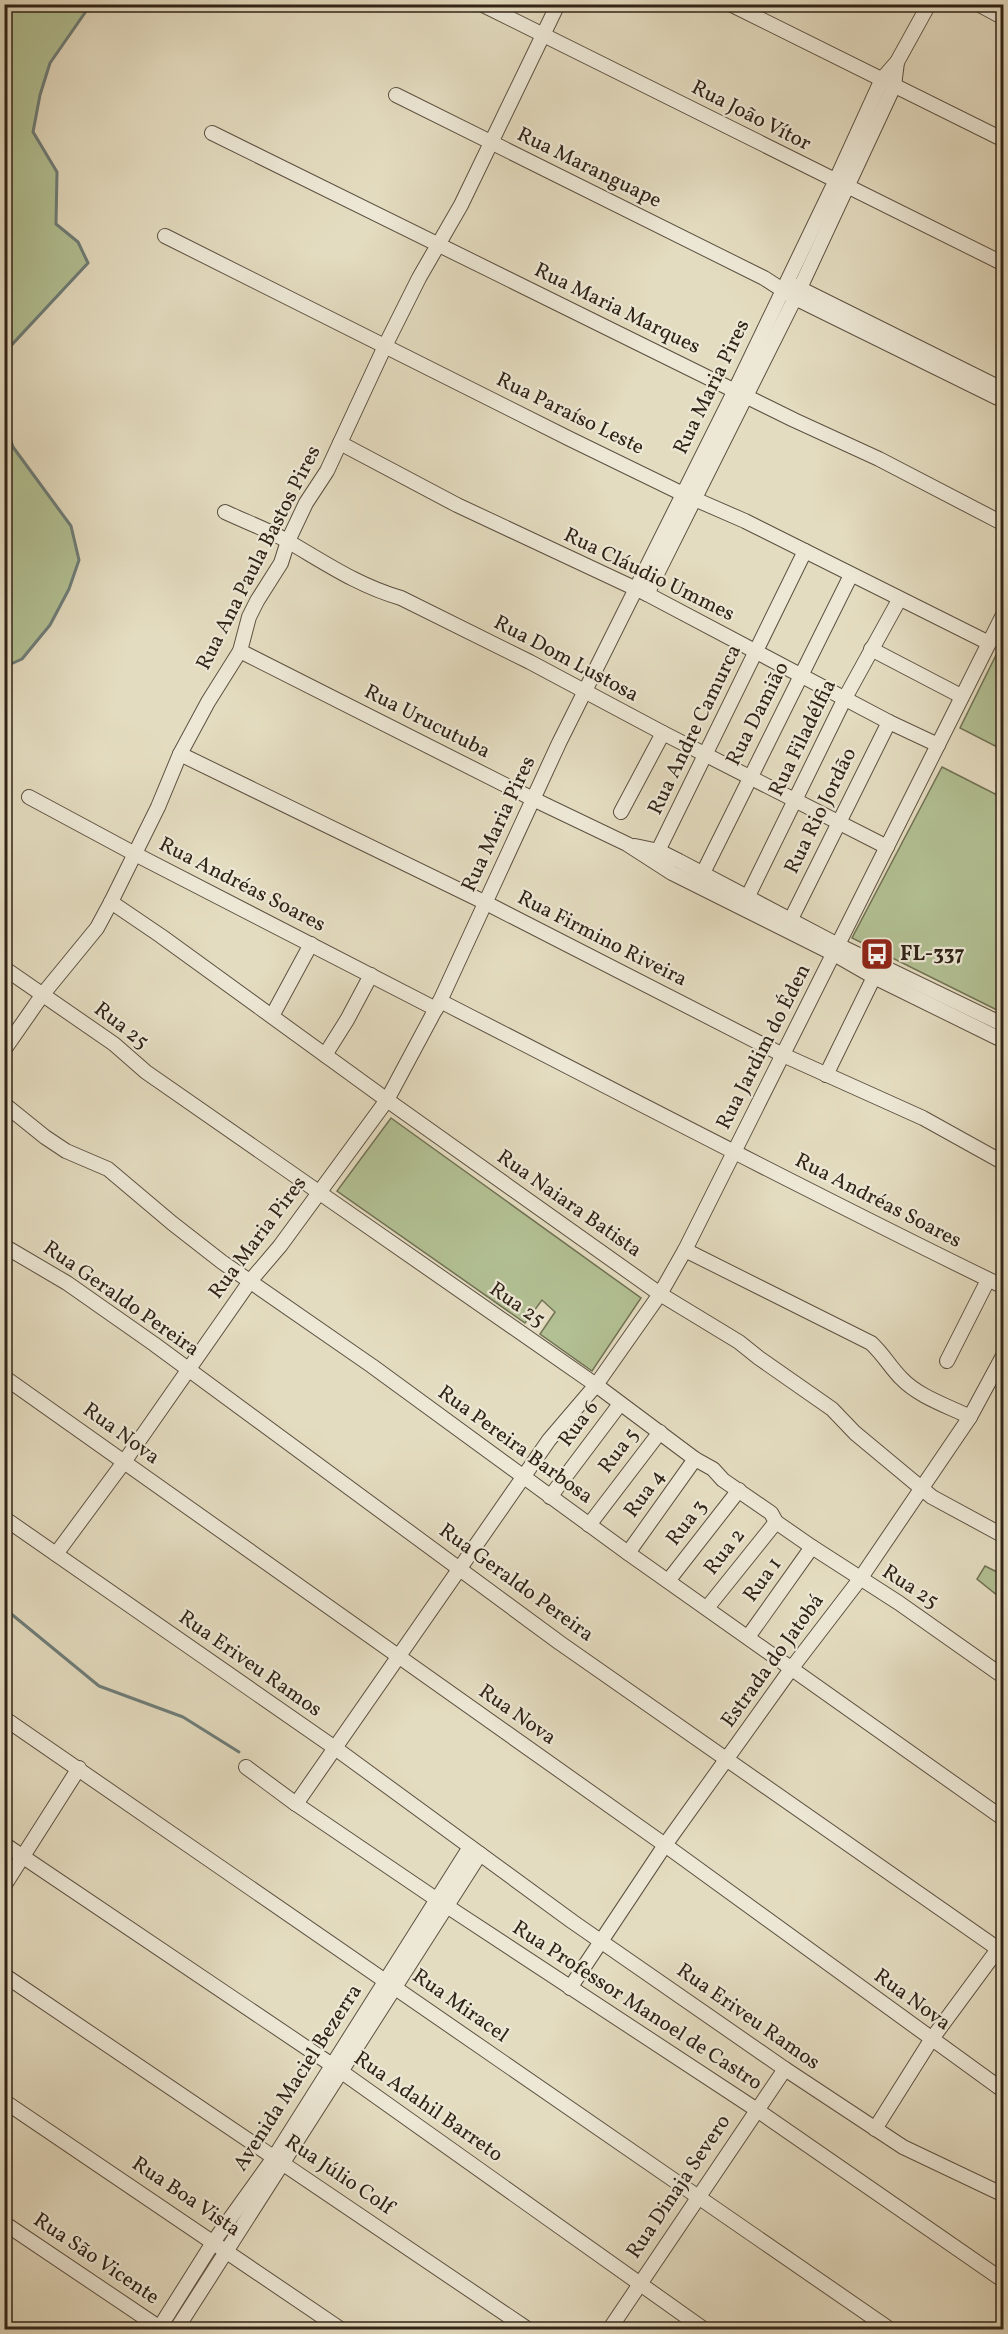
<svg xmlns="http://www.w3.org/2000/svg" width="1008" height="2334" viewBox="0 0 1008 2334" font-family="Vollkorn,serif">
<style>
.green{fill:#b2c093;stroke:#717255;stroke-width:1.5}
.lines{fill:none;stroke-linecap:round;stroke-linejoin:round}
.stream{stroke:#6e7d79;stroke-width:3}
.minor-casing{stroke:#5d5141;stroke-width:16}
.minor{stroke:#ede8d6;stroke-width:14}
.labels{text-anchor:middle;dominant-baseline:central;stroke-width:4.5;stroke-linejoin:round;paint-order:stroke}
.street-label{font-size:21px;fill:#302317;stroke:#ede8d6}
.poi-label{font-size:21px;font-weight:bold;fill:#302317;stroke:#ede8d6;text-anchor:start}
</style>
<rect width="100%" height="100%" fill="#e4dcc0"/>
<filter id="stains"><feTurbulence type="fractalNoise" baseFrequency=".00333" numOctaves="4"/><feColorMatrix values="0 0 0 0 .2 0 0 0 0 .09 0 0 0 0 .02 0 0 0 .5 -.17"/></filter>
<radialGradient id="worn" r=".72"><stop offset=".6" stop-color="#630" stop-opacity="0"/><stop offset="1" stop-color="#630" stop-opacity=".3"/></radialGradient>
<g class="green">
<path d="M5 4 91 5 50 63 40 95 33 131 57 172 56 224 78 242 88 263 5 353Z"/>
<path d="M4 421 13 447 71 526 79 560 69 589 50 625 22 659 5 667Z"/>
<path d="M1003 641V750L960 728Z"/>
<path d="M942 767 1003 798V1013L852 938Z"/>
<path d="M391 1118 641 1298 592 1371 540 1334 555 1312 542 1300 525 1323 337 1191Z"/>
<path d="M985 1566 1003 1575V1600L977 1579Z"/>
</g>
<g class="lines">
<g class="stream">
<path d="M4 353 88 263 78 242 56 224 57 172 33 132 40 95 50 63 91 4"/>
<path d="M4 421 13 447 71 526 79 560 69 589 50 625 22 659 4 667"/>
<path d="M4 1608 99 1686 183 1717 239 1752"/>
</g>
<g class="minor-casing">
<g id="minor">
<path d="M481 4 1004 264"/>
<path d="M730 4 1004 140"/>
<path d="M978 4 1004 18"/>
<path d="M396 95 764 278 795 298 1004 401"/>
<path d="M212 133 794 420 879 459 1004 524"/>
<path d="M165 236 570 439 683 494 745 521 989 643"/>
<path d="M793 285 1004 390"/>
<path d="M340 443 457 505 647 594 889 722 938 745"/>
<path d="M225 512C246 522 269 530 289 542 327 564 359 586 401 598L530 662 663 733 887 847"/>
<path d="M647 594 800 288 894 86 897 62"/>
<path d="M871 649 961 696"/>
<path d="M240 651 533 799 627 844 672 873 834 954 874 977 1004 1041"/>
<path d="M180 754 486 903 783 1055 923 1118 1004 1163"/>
<path d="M29 797 135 854 436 1009"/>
<path d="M621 812 663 733"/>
<path d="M635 846 659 851 679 861 838 945 1004 1025"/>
<path d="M654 859 805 551"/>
<path d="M703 873 851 575"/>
<path d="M748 896 845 698 899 600"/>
<path d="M111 902 161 936 387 1100 660 1294 739 1342 759 1358 832 1409 855 1433 932 1497 1004 1536"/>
<path d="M791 919 889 722"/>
<path d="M4 968 114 1044 146 1072 596 1385 695 1459 713 1469 723 1480 771 1513 776 1522 812 1547 899 1603 1004 1677"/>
<path d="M440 1001C628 1097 814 1195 1004 1287"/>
<path d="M272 1016 311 944"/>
<path d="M4 1050 43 994 97 928 111 902 158 807 180 754 208 702 240 651 249 617 257 601 281 563 288 541 306 503 327 471 385 346 419 278 461 205 558 4"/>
<path d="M325 1055 347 1020 371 975"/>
<path d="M826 1075 874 977"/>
<path d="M4 1104 45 1137 66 1151 108 1169 172 1223 222 1262 372 1366 628 1553 1004 1819"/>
<path d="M4 1246 67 1283 154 1344 560 1643 1004 1953"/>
<path d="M685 1250 871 1343C884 1355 890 1367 901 1378 919 1397 948 1406 970 1417"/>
<path d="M947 1361 988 1280"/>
<path d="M4 1377 665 1845 1004 2091"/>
<path d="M550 1497 620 1404"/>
<path d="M4 1518 335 1748 573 1922 785 2069 903 2147 1004 2195"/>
<path d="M589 1525 660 1432"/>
<path d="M628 1553 695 1459"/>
<path d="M56 1554 124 1462 251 1280 280 1246 387 1100 440 1001 559 743 735 390 835 182 882 79 897 62 929 4"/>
<path d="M668 1581 739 1490"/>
<path d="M707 1608 776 1522"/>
<path d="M748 1637 812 1547"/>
<path d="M4 1718 891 2330"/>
<path d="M246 1767 296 1804 436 1899 757 2110 1004 2281"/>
<path d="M296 1804 549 1440 596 1385 660 1294 685 1250 1004 613"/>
<path d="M4 1844 332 2065 705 2330"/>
<path d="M4 1886 79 1768"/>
<path d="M4 1975 529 2330"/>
<path d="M570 1988 665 1845 791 1669 860 1579 970 1417 1004 1354"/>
<path d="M4 2101 342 2330"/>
<path d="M875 2129 931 2040 1004 1941"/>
<path d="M4 2223 163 2330"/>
<path d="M158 2330 214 2241 275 2156 470 1847"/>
<path d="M176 2330 480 1854"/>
<path d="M609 2330 785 2069"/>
</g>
</g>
<use href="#minor" class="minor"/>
</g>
<defs>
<g id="bus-square" transform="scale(1.725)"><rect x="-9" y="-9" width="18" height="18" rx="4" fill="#8f2418" stroke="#ede8d6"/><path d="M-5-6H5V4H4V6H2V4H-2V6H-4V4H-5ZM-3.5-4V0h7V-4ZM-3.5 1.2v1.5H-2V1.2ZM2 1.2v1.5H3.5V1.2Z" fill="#fff"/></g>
</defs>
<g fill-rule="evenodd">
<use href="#bus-square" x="877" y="954"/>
</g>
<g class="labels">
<g class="street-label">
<text transform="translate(751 116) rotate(27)">Rua João Vítor</text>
<text transform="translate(589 168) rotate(26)">Rua Maranguape</text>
<text transform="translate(617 309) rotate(26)">Rua Maria Marques</text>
<text transform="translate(712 387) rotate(-64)">Rua Maria Pires</text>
<text transform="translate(570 414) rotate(26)">Rua Paraíso Leste</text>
<text transform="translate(259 558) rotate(-63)">Rua Ana Paula Bastos Pires</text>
<text transform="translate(649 575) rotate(26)">Rua Cláudio Ummes</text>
<text transform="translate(566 659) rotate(28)">Rua Dom Lustosa</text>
<text transform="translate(758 714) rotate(-63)">Rua Damião</text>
<text transform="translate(427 722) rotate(27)">Rua Urucutuba</text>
<text transform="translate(695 730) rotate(-64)">Rua Andre Camurca</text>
<text transform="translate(803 738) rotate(-64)">Rua Filadélfia</text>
<text transform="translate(821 811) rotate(-64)">Rua Rio Jordão</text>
<text transform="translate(499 824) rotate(-65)">Rua Maria Pires</text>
<text transform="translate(242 885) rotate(27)">Rua Andréas Soares</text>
<text transform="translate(602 939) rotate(27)">Rua Firmino Riveira</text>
<text transform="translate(121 1026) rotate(38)">Rua 25</text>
<text transform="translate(764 1047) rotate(-63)">Rua Jardim do Éden</text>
<text transform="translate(878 1201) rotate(27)">Rua Andréas Soares</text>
<text transform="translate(569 1204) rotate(35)">Rua Naiara Batista</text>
<text transform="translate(258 1238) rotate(-53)">Rua Maria Pires</text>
<text transform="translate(121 1299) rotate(35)">Rua Geraldo Pereira</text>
<text transform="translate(517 1305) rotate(35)">Rua 25</text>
<text transform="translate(579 1424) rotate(-53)">Rua 6</text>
<text transform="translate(121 1434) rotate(36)">Rua Nova</text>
<text transform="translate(515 1445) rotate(36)">Rua Pereira Barbosa</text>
<text transform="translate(619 1451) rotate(-52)">Rua 5</text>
<text transform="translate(645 1494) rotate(-54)">Rua 4</text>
<text transform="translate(687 1523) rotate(-52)">Rua 3</text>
<text transform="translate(725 1552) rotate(-52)">Rua 2</text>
<text transform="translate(763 1580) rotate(-54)">Rua 1</text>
<text transform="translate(516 1583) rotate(36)">Rua Geraldo Pereira</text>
<text transform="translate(910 1587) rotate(33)">Rua 25</text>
<text transform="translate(773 1661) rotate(-54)">Estrada do Jatobá</text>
<text transform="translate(250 1664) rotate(35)">Rua Eriveu Ramos</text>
<text transform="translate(517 1715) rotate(35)">Rua Nova</text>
<text transform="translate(912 2000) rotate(36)">Rua Nova</text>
<text transform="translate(460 2006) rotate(35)">Rua Miracel</text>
<text transform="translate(637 2006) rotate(33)">Rua Professor Manoel de Castro</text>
<text transform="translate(748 2017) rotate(35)">Rua Eriveu Ramos</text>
<text transform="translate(298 2078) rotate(-57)">Avenida Maciel Bezerra</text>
<text transform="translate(428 2107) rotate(35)">Rua Adahil Barreto</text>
<text transform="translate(339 2175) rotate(34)">Rua Júlio Colf</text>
<text transform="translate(679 2187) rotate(-56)">Rua Dinaja Severo</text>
<text transform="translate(186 2197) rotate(34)">Rua Boa Vista</text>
<text transform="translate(96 2259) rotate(34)">Rua São Vicente</text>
</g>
<g class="poi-label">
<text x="900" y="954">FL-337</text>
</g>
</g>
<rect width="1008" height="2334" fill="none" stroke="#e4dcc0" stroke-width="24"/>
<rect x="6" y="6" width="996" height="2322" fill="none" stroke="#302317" stroke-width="3"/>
<rect x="12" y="12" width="984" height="2310" fill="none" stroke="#302317" stroke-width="1.5"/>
<rect width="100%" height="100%" filter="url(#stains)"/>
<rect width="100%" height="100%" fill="url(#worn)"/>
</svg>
